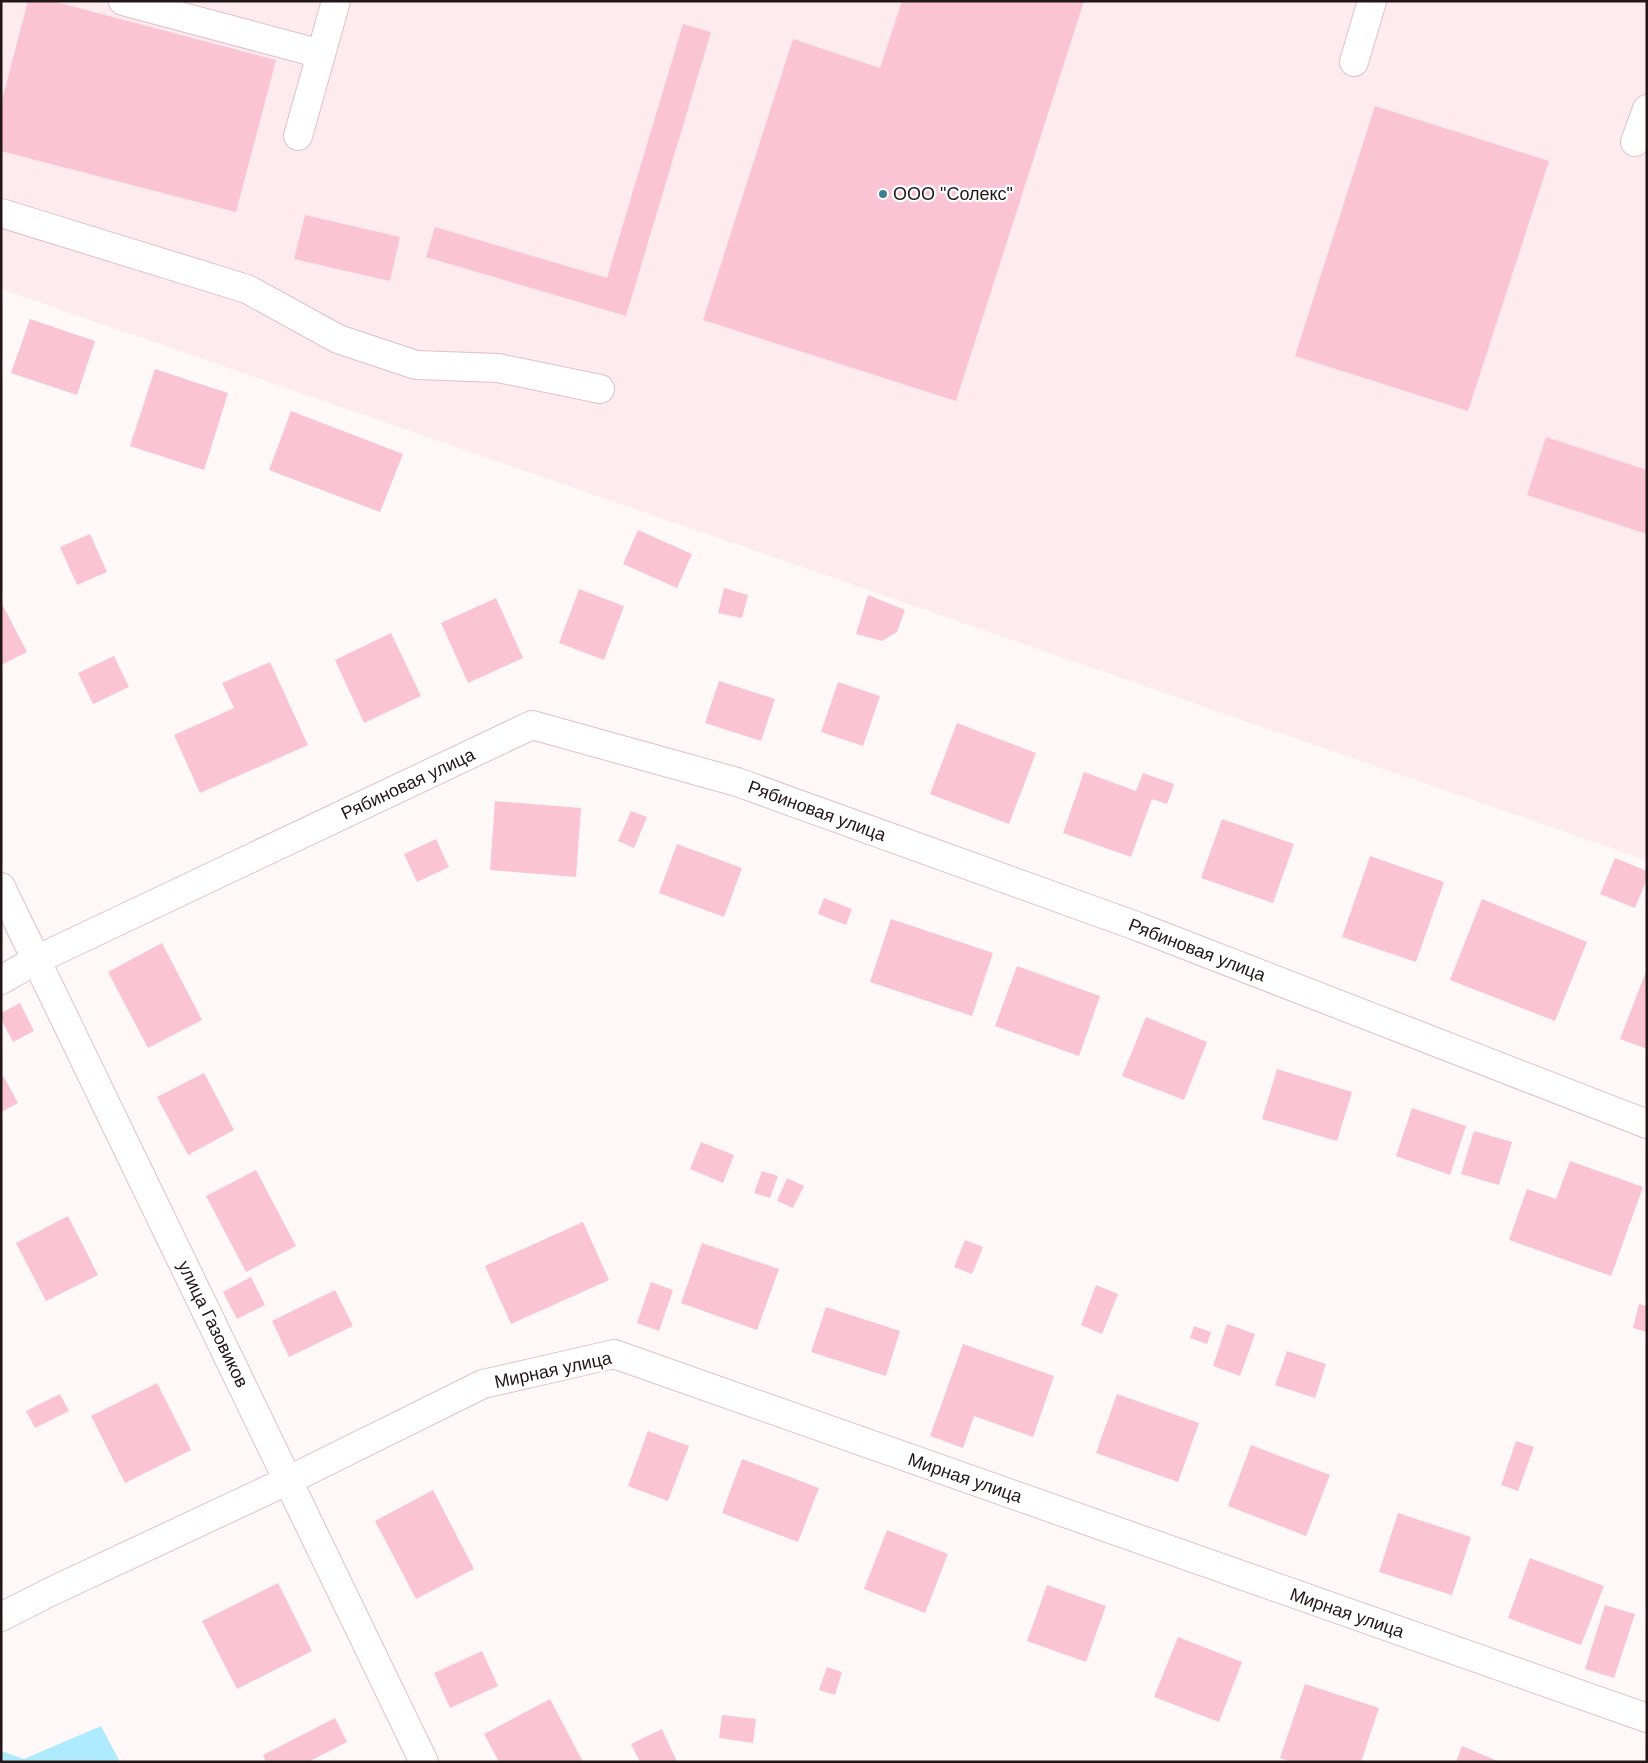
<svg xmlns="http://www.w3.org/2000/svg" width="1648" height="1763" viewBox="0 0 1648 1763" font-family="Helvetica,sans-serif">
<style>
.built{fill:#fdebf0}
.water{fill:#aeebfe}
.building{fill:#fbc4d4}
.lines{fill:none;stroke-linecap:round;stroke-linejoin:round}
.minor-casing{stroke:#e2bfc9;stroke-width:30}
.minor{stroke:#fff;stroke-width:28}
.poi-dot{fill:#3d7e91;stroke:#fff;stroke-width:2}
.labels{text-anchor:middle;dominant-baseline:central;stroke-width:4.5;stroke-linejoin:round;paint-order:stroke}
.poi-label{font-size:18px;fill:#221619;stroke:#fff;text-anchor:start}
.street-label{font-size:18px;fill:#221619;stroke:#fff}
</style>
<rect width="100%" height="100%" fill="#fff8f9"/>
<path class="built" d="M1 1H1647L1646 860 1 289Z"/>
<path class="water" d="M101 1726 120 1762H1V1751L24 1759Z"/>
<g class="building">
<path d="M28 1H52L276 60 236 212 1 151V104Z"/>
<path d="M902 1H1084L956 401 703 320 793 39 880 68Z"/>
<path d="M683 24 711 32 626 316 426 257 435 227 607 278Z"/>
<path d="M1375 106 1549 161 1468 411 1295 356Z"/>
<path d="M305 215 400 237 390 281 294 259Z"/>
<path d="M30 319 95 341 77 395 11 373Z"/>
<path d="M155 369 228 393 204 470 130 446Z"/>
<path d="M291 411 403 454 380 512 269 470Z"/>
<path d="M1546 437 1647 470V534L1527 495Z"/>
<path d="M638 530 692 554 677 588 623 564Z"/>
<path d="M90 534 107 572 77 585 60 547Z"/>
<path d="M724 588 748 595 742 618 718 613Z"/>
<path d="M579 589 624 606 604 660 559 643Z"/>
<path d="M868 595 905 610 897 632 882 641 856 634Z"/>
<path d="M496 598 523 658 468 683 441 623Z"/>
<path d="M1 602 27 652 1 665Z"/>
<path d="M391 633 421 696 364 723 335 660Z"/>
<path d="M114 656 129 687 93 704 78 673Z"/>
<path d="M270 662 308 745 200 793 174 735 234 708 222 683Z"/>
<path d="M719 681 775 699 761 741 705 723Z"/>
<path d="M838 682 880 696 863 746 821 732Z"/>
<path d="M957 723 1036 753 1009 824 930 794Z"/>
<path d="M1084 772 1136 791 1143 773 1174 784 1167 804 1152 799 1131 857 1063 833Z"/>
<path d="M495 801 581 808 576 877 490 870Z"/>
<path d="M631 811 647 817 634 848 618 841Z"/>
<path d="M1222 819 1294 844 1273 903 1201 878Z"/>
<path d="M436 839 449 867 417 882 404 854Z"/>
<path d="M677 844 742 868 724 917 659 893Z"/>
<path d="M1370 856 1444 882 1416 962 1342 937Z"/>
<path d="M1615 858 1647 871V879L1635 908 1600 894Z"/>
<path d="M824 898 852 909 846 925 818 914Z"/>
<path d="M1482 899 1587 942 1555 1021 1450 980Z"/>
<path d="M891 919 993 953 972 1016 870 982Z"/>
<path d="M162 943 202 1020 148 1048 108 972Z"/>
<path d="M1017 966 1100 996 1079 1056 995 1026Z"/>
<path d="M1647 969V1049L1620 1039Z"/>
<path d="M20 1003 34 1031 13 1042 1 1019V1013Z"/>
<path d="M1146 1017 1207 1042 1184 1100 1122 1076Z"/>
<path d="M1277 1069 1352 1092 1337 1141 1262 1119Z"/>
<path d="M1 1072 18 1103 1 1112Z"/>
<path d="M204 1073 234 1130 188 1155 157 1097Z"/>
<path d="M1412 1108 1466 1126 1450 1175 1396 1156Z"/>
<path d="M1474 1131 1512 1142 1499 1185 1461 1174Z"/>
<path d="M701 1142 734 1155 723 1183 690 1169Z"/>
<path d="M1570 1161 1643 1187 1611 1276 1509 1240 1527 1189 1556 1199Z"/>
<path d="M256 1170 296 1246 246 1272 206 1196Z"/>
<path d="M762 1171 778 1176 770 1198 754 1193Z"/>
<path d="M787 1178 804 1186 793 1208 777 1201Z"/>
<path d="M68 1216 98 1275 46 1301 16 1243Z"/>
<path d="M583 1222 609 1280 511 1324 485 1266Z"/>
<path d="M965 1240 983 1247 972 1274 954 1267Z"/>
<path d="M702 1243 779 1269 757 1330 681 1303Z"/>
<path d="M251 1277 265 1305 237 1319 223 1292Z"/>
<path d="M651 1282 673 1290 659 1331 637 1323Z"/>
<path d="M1096 1285 1118 1294 1102 1334 1081 1325Z"/>
<path d="M335 1290 353 1326 289 1357 272 1321Z"/>
<path d="M1639 1304 1647 1306V1332L1633 1328Z"/>
<path d="M826 1307 900 1331 886 1376 811 1352Z"/>
<path d="M1227 1324 1255 1334 1240 1376 1213 1366Z"/>
<path d="M1194 1326 1211 1332 1207 1344 1190 1338Z"/>
<path d="M963 1344 1054 1376 1033 1437 974 1416 963 1448 930 1436Z"/>
<path d="M1287 1351 1326 1364 1315 1398 1275 1385Z"/>
<path d="M157 1383 191 1450 125 1483 91 1416Z"/>
<path d="M60 1394 69 1411 35 1428 26 1411Z"/>
<path d="M1117 1394 1199 1423 1178 1482 1096 1453Z"/>
<path d="M648 1431 689 1446 668 1501 628 1486Z"/>
<path d="M1516 1441 1534 1447 1518 1491 1501 1485Z"/>
<path d="M1251 1445 1330 1475 1306 1536 1228 1506Z"/>
<path d="M742 1459 819 1488 798 1542 722 1513Z"/>
<path d="M433 1490 474 1569 416 1599 375 1521Z"/>
<path d="M1398 1513 1471 1537 1452 1595 1379 1572Z"/>
<path d="M887 1530 948 1554 925 1613 864 1589Z"/>
<path d="M1530 1558 1604 1586 1581 1645 1508 1618Z"/>
<path d="M278 1583 312 1651 237 1689 202 1621Z"/>
<path d="M1047 1585 1106 1606 1086 1662 1027 1641Z"/>
<path d="M1605 1605 1635 1614 1614 1678 1585 1669Z"/>
<path d="M1178 1637 1242 1662 1219 1722 1154 1697Z"/>
<path d="M482 1651 498 1686 450 1708 434 1673Z"/>
<path d="M827 1667 842 1672 835 1695 819 1690Z"/>
<path d="M1305 1684 1379 1708 1361 1762H1292L1280 1758Z"/>
<path d="M550 1699 583 1762H499L484 1734Z"/>
<path d="M722 1715 756 1719 753 1743 719 1738Z"/>
<path d="M335 1718 347 1742 308 1762H266L263 1755Z"/>
<path d="M662 1729 677 1762H640L631 1744Z"/>
<path d="M1462 1746 1500 1762H1456Z"/>
</g>
<g class="lines">
<g class="minor-casing">
<g id="minor">
<path d="M123 1 321 54"/>
<path d="M1354 62 1372 1"/>
<path d="M298 136 336 1"/>
<path d="M1635 142 1647 109"/>
<path d="M1 213 247 289 338 339 416 365 498 368 600 389"/>
<path d="M1 887 424 1762"/>
<path d="M1 980 36 960 532 725 737 782 1139 927 1647 1124"/>
<path d="M1 1617 50 1592 289 1480 483 1384 614 1354 1647 1718"/>
</g>
</g>
<use href="#minor" class="minor"/>
</g>
<circle class="poi-dot" cx="883" cy="194" r="5"/>
<g class="labels">
<g class="poi-label">
<text x="893" y="194">ООО "Солекс"</text>
</g>
<g class="street-label">
<text transform="translate(408 784) rotate(-25)">Рябиновая улица</text>
<text transform="translate(817 811) rotate(20)">Рябиновая улица</text>
<text transform="translate(1197 950) rotate(21)">Рябиновая улица</text>
<text transform="translate(213 1324) rotate(64)">улица Газовиков</text>
<text transform="translate(553 1370) rotate(-12)">Мирная улица</text>
<text transform="translate(965 1478) rotate(19)">Мирная улица</text>
<text transform="translate(1347 1613) rotate(19)">Мирная улица</text>
</g>
</g>
<rect width="1648" height="1763" fill="none" stroke="#221619" stroke-width="5"/>
</svg>
